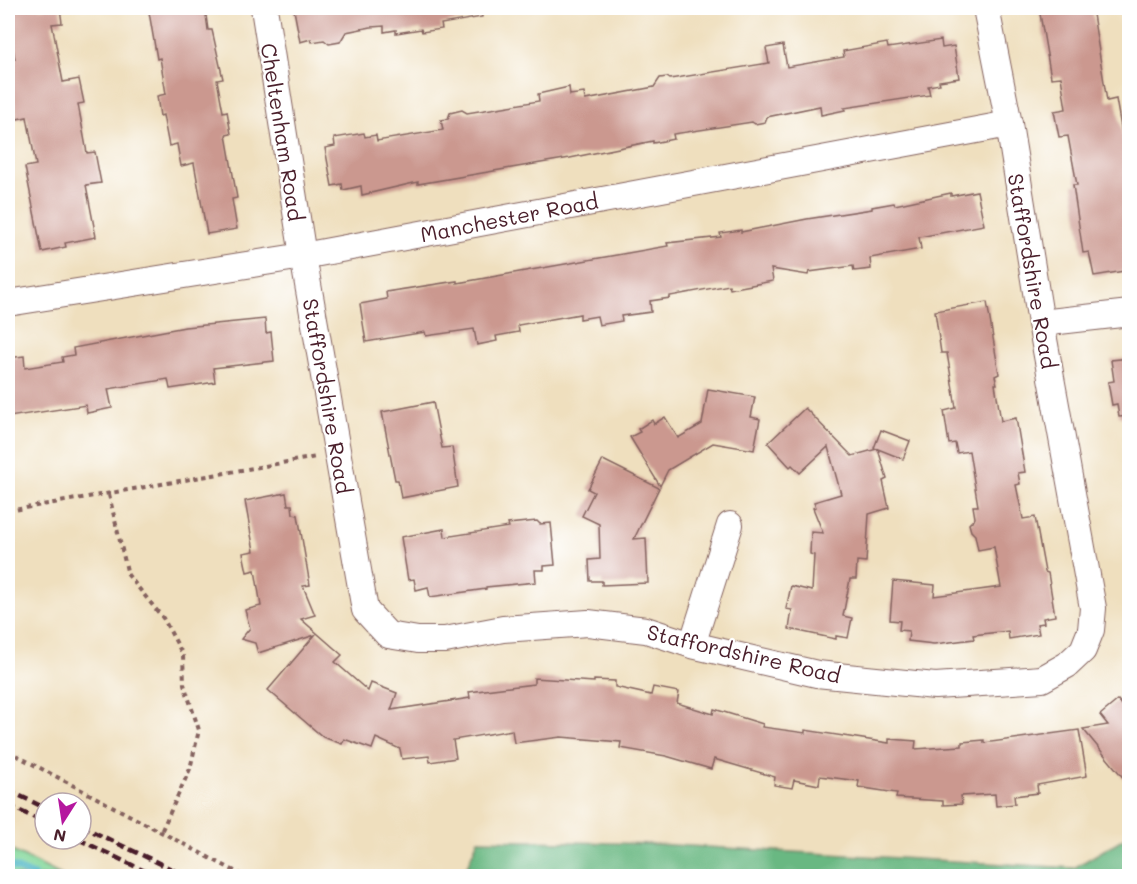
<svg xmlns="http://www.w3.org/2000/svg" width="1137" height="884" viewBox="0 0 1137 884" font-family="Mali,sans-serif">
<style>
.green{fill:#82d79a;stroke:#667b62;stroke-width:1.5}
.forest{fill:#69b882;stroke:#5a6c56;stroke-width:1.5}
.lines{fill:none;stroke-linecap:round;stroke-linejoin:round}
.stream{stroke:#46b3c2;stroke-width:7}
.building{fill:#cb988f}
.street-casing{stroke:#84625e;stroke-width:28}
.path{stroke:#84625e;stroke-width:4;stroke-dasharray:4.5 4.5;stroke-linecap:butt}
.street{stroke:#fff;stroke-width:26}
.rail{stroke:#4a1f2b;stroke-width:4.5;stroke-dasharray:9 4.5;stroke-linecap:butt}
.labels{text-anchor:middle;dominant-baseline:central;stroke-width:4.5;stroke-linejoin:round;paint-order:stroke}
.street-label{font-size:21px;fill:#4a1f2b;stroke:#fff}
</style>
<rect width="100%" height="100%" fill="#fff"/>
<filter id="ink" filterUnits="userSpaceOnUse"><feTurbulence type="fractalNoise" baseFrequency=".0167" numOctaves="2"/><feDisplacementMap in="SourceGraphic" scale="12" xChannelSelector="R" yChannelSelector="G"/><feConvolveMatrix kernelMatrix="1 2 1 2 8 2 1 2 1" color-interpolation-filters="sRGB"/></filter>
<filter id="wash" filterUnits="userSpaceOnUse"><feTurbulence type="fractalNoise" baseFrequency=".008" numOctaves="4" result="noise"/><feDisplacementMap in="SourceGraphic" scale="24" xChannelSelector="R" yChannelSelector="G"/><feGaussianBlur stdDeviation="1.35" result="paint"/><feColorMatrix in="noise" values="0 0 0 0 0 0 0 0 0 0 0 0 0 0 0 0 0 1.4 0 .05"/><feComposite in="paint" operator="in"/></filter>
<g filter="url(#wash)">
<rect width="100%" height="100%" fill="#efdfbe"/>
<path class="green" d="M8 849 63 876H8Z"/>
<path class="forest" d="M1129 835V876H463L478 840 655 844 1074 868Z"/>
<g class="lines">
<path class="stream" d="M8 865 34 876"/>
</g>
<g id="blocks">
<g class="building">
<path d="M9 8H60L62 23 52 24 63 82 79 79 84 103 78 104 87 153 95 152 101 183 86 185 96 237 65 243 66 247 42 252 25 167 36 165 27 117 17 119 8 71V60L15 59 11 38H13Z"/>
<path d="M176 8H205L208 30H212L223 79 217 80 223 112 227 111 231 134 226 135 237 198 232 199 237 229 207 234 194 163 181 166 177 144 169 146 163 115 160 116 157 96 166 94 160 58 157 59 149 12Z"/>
<path d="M305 8H481L482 17 441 24 442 29 422 32 421 29 396 33V30L384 32V26L371 27 346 32 340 42 329 44 324 40 312 42 311 39 300 42 294 10Z"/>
<path d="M1039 8H1092L1107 101 1116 99 1127 161 1130 160V270L1094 276 1089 252 1083 253 1073 185H1077L1068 136 1059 137 1054 111 1066 109 1061 77 1051 78Z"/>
<path d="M941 40 942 48 954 46 959 78 939 81 940 84 928 86 930 95 844 108 845 110 821 115 820 106 767 117 765 122 755 124 752 122 673 134 674 139 653 143V141L570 158 418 184V182L362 195 361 186 343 190 342 184 332 186 325 148 335 146 334 138 364 133 365 137 376 135 377 141 443 130 441 120 448 119 450 113 462 110 467 113 539 101 538 94 569 87 570 95 584 93 585 100 654 87 660 78 667 77 670 79 769 63 766 48 783 45 787 67 844 57 843 51 887 43 888 48Z"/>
<path d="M977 191 984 225 919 237 921 249 870 258 871 269 854 271 853 266 809 272 808 275 771 269 773 281 730 289 729 285 670 296V298L650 301 651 312 621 316 622 321 599 325 597 316 580 319V314L518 325 519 332 496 336 497 341 477 345 474 329 426 336 425 332 366 342 360 304 387 299 386 292 457 281V283L668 246 667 243 721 237 720 233 741 230V232L807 219 872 209V207L894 203 895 205 951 193V196Z"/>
<path d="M987 302 999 374 995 376 997 384H995L1001 421 1016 418 1025 472 1018 473 1020 484 1016 485 1023 519 1035 517 1045 572 1048 573 1055 616 1043 618 1044 623 1037 624 1039 634 1009 639 1008 631 973 635 974 639 934 644 908 641 909 631 899 630 900 621 890 620 893 581 935 585 934 596 1001 587 994 547 978 550 975 535 971 531 969 524 975 518 973 506H978L969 451 957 453 955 443 949 444 944 411 956 408 947 353H941L935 311Z"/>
<path d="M265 319 266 333 271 332 274 361 213 368 215 382 170 389 168 379 108 389 112 408 87 413 86 405 9 417 8 358 24 356 25 368 63 362 62 357 74 355 73 348 185 327Z"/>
<path d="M1130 358V416L1119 417 1117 404 1112 405 1108 382 1114 381 1111 360Z"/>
<path d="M708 389 755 397 751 417 760 419 754 450 713 443 668 470 660 486 630 437 640 432 638 429 652 420 654 424 665 417 678 438 702 424Z"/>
<path d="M433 402 442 448 452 447 458 487 401 498 398 480H395L382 412Z"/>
<path d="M805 408 852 456 877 449 874 448 881 430 910 441 903 459 878 449 887 479 883 481 889 508 869 514 866 562 857 561 856 579H850L843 616 852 618 848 638 836 636V639L789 629 792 610 786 609 791 586 812 591 814 555 810 554 811 532 823 533 813 508 816 507 814 502 841 494 828 447 800 473 792 465 790 467 768 443Z"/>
<path d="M603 460 659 488 634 539 646 538 648 583 602 585V581H590L589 560 600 559 599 524 582 516 594 492 588 489Z"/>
<path d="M286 493 288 505H292L293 514 298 515 310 585 303 586 315 615 301 619 342 655 335 662 368 691 371 683 397 693 391 710 470 698 469 692 534 684V678L594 682V680L615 681V687L651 695 653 687 679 692 677 703 713 714 714 709 763 724 762 727 805 733V730L889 743V739L916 741 915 749 962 746V742L984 740V743L1079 730 1087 776 1037 785 1038 793 1014 796 1015 804 996 806 995 794 961 796 962 804 943 805V801L896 798 897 793 858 787 859 781 820 776 819 785 794 780 792 788 774 785 775 777 714 759 711 769 666 756 620 748 621 742 561 737 514 743 512 730 453 740 456 758 430 762 429 756 402 759 400 749 376 738 372 749 344 739 342 744 323 737 268 690 315 635 258 653 255 643 241 639 250 628 245 610 261 606 255 570 247 572 243 553 254 551 245 501Z"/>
<path d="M537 521 540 524 551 523 555 565 544 566V570H535L536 582 486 587V589L430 597 428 587 416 590 414 579 408 580 401 537 444 529 445 537 509 527 508 524Z"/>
<path d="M1130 697V786L1083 729 1108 725 1100 715 1118 700 1122 705Z"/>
</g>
</g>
</g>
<g filter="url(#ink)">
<use href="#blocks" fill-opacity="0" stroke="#84625e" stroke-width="1.5"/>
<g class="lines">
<g class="street-casing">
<g id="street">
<path d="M264 8 303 256 365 610 388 635 418 640H445L503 629 588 623 646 630 692 645 817 674 935 686 1042 679 1067 665 1083 650 1091 630 1093 608 1041 323 1009 124 986 8"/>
<path d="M8 303 303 256 1009 124"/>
<path d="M1041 323 1130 313"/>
<path d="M692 645 730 525"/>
</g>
</g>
<g class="path">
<path d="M109 495 128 575 163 618 183 655 184 684 199 730 190 769 161 832"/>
<path d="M8 511 316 457"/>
<path d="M8 751 244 876"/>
</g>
<use href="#street" class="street"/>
<g class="rail">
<path d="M8 790 45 808"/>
<path d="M8 805 45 823"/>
<path d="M81 826 186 876"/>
<path d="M78 839 155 876"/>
</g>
</g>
</g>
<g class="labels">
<g class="street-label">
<text transform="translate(283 132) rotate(81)">Cheltenham Road</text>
<text transform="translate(509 217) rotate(-11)">Manchester Road</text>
<text transform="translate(1033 271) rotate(80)">Staffordshire Road</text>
<text transform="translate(328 396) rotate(80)">Staffordshire Road</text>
<text transform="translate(744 653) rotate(13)">Staffordshire Road</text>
</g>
</g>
<rect width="1137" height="884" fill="none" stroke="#fff" stroke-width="30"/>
<g transform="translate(63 821) rotate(192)"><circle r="28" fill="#ffffff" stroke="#b7a5aa" stroke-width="1.5"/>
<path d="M0-4.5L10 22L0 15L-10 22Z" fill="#b5179e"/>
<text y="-9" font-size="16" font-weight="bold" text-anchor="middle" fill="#4a1f2b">N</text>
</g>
</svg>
